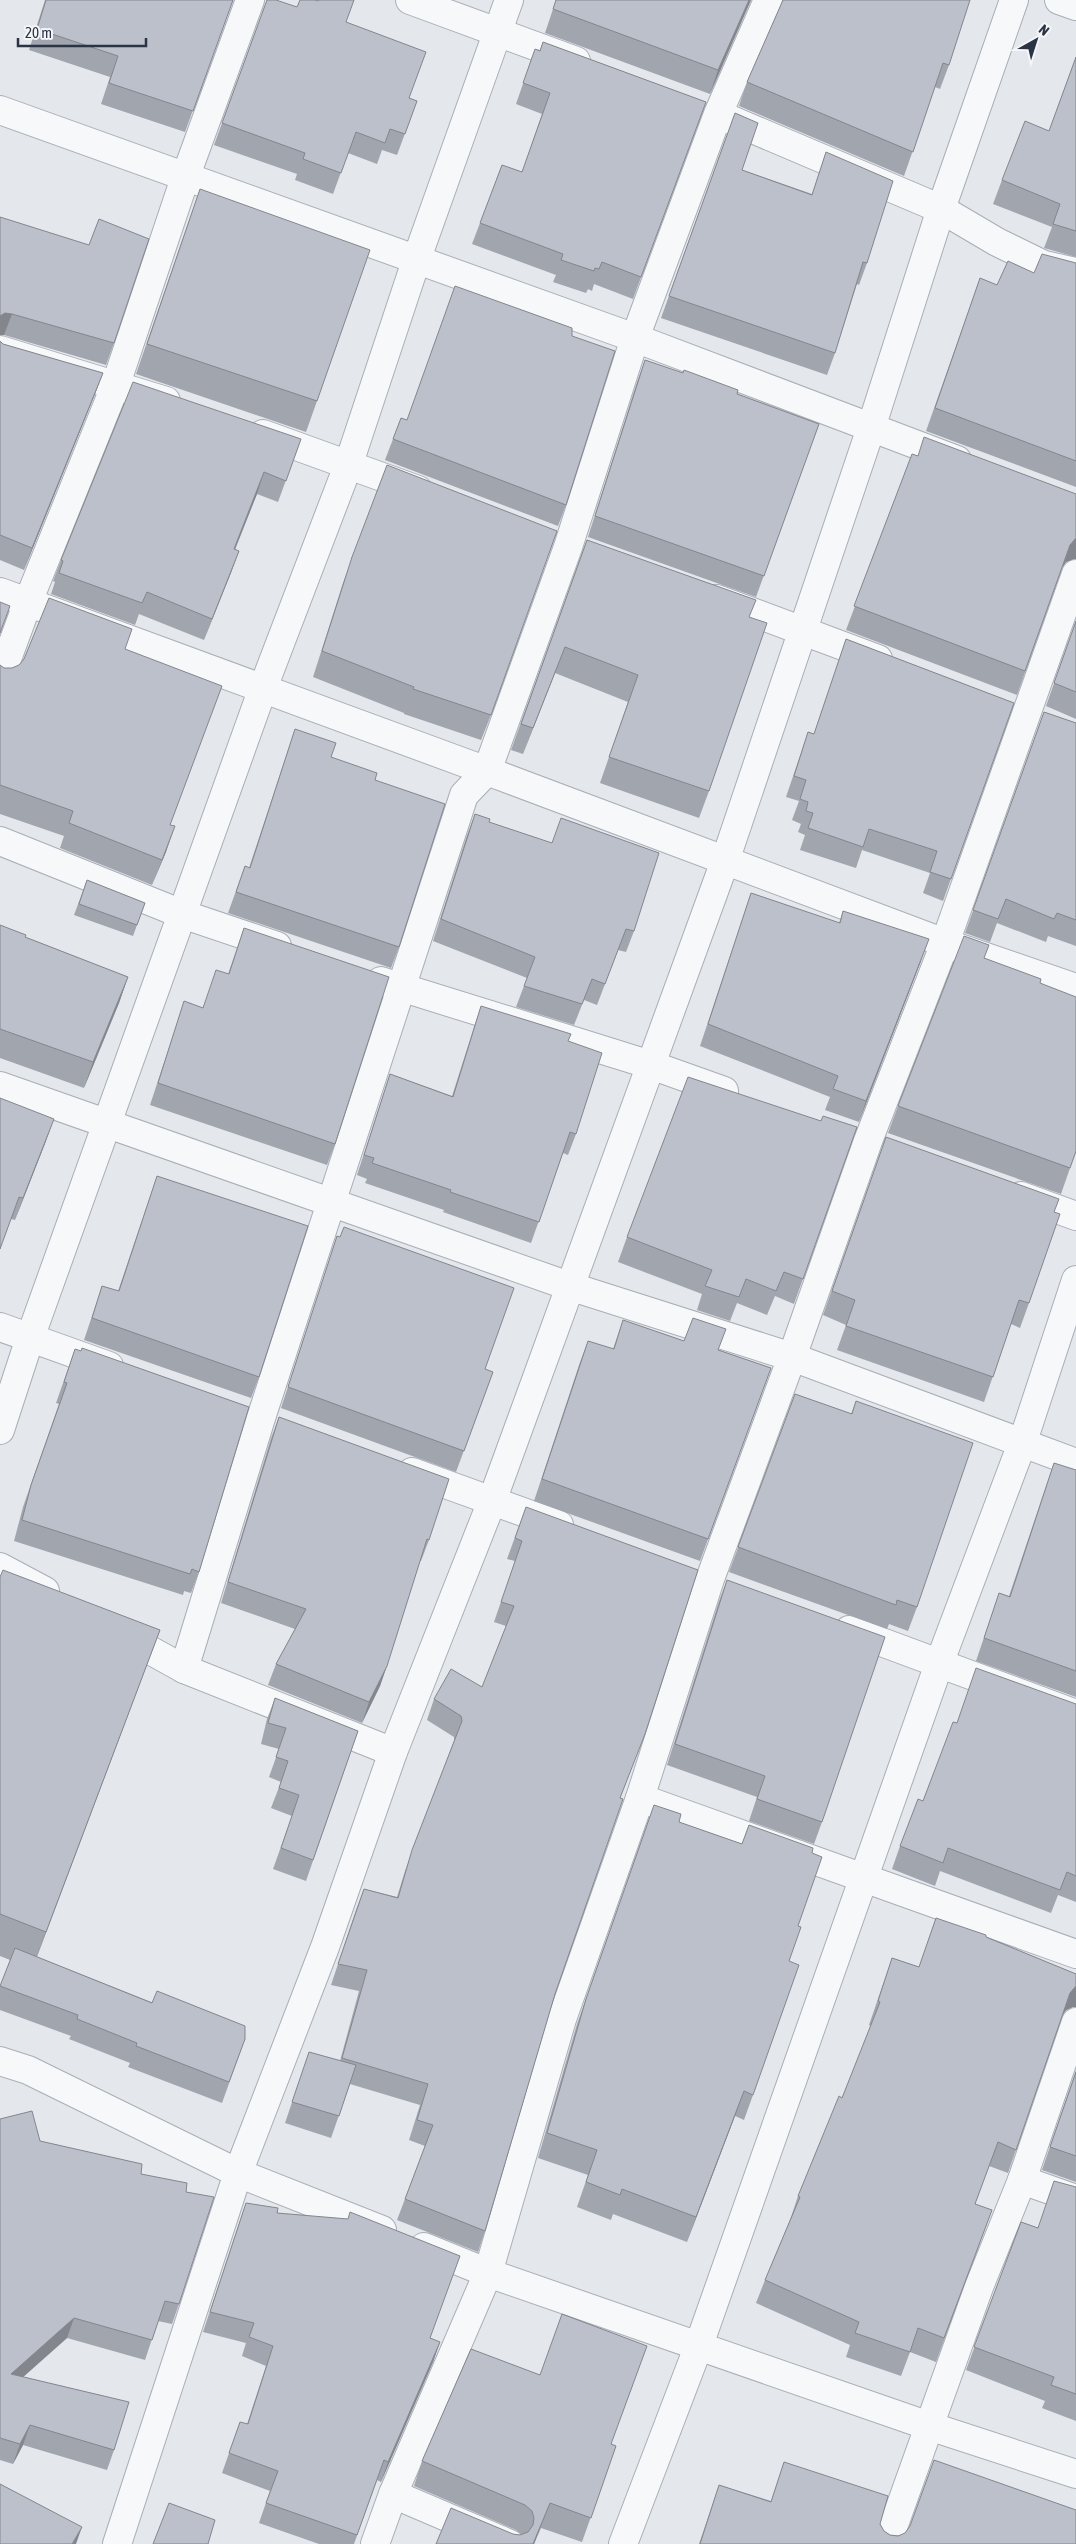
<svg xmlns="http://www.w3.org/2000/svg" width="1076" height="2544" viewBox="0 0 1076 2544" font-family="'Asap Condensed',sans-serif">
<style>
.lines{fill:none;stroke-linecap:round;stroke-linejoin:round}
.minor-casing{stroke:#a9aeb7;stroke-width:30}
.minor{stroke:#f7f8fa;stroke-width:28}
.wall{fill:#a1a5ae}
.shaded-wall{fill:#83868d}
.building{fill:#bbc0ca;stroke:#83868d}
</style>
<rect width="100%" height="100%" fill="#e4e7ec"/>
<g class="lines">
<g class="minor-casing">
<g id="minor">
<path d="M410 0 576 61"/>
<path d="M1059 0 1076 6"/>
<path d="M0 110 635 338 957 460"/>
<path d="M722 116 941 209 997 242 1044 265 1076 272"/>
<path d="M0 350 166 401"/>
<path d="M263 434 418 490"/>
<path d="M0 592 487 771 945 943 1076 988"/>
<path d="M717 599 878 659"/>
<path d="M0 678 28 602 116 384 185 178 250 0"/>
<path d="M0 841 182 914 277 946"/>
<path d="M381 981 651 1065 724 1091"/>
<path d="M0 1086 569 1286 792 1357 1076 1463"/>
<path d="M1021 1196 1076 1216"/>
<path d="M0 1327 109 1366"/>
<path d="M0 1430 30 1338 263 688 349 463 417 258 509 0"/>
<path d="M412 1472 559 1525"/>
<path d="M0 1567 45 1591"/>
<path d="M849 1630 1076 1714"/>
<path d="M119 1633 184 1669 393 1752"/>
<path d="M184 1669 261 1418 464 795 487 771 568 547 635 338 718 114 768 0"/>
<path d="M640 1798 1076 1954"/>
<path d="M0 2061 28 2070 238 2173 382 2230"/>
<path d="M1022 2180 1076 2199"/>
<path d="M424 2247 488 2273 929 2426 1076 2474"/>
<path d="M393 2494 510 2544"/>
<path d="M117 2544 238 2173 325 1947 393 1752 492 1501 725 861 871 428 941 209 1014 0"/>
<path d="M375 2544 393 2494 488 2273 562 2019 640 1798 710 1579 792 1357 868 1141 945 943 1076 574"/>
<path d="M623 2544 699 2345 939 1664 1023 1441 1076 1280"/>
<path d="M887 2544 979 2287 1022 2180 1076 2022"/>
</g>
</g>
<use href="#minor" class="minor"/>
</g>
<g class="wall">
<path d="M45 0H233L185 132 101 104 110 77 29 50Z"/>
<path d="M267 0 297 7 318 1 346 22 409 98 417 101 397 155 382 150 377 164 348 153 333 194 295 180 297 174 214 145Z"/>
<path d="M556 0H751L710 94 545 33Z"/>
<path d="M783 0 949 65 940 89 935 87 904 176 739 106 747 82Z"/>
<path d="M543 42 706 102 633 299 594 284 592 291 588 289 586 293 553 282 556 275 472 244 502 165 522 172 542 114 516 104 535 49 540 50Z"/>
<path d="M1076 57V257L1044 248 1052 227 993 204 1002 180 1049 131Z"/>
<path d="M735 113 742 170 812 194 826 152 867 263 859 285 857 284 835 353 827 375 661 318Z"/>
<path d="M200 189 317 401 306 432 136 374Z"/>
<path d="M0 217 114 343 106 365 4 335Z"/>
<path d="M1076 263V487L926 431 980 278 997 285 1034 273Z"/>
<path d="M0 341 3 344 103 373 95 394 24 570 0 560Z"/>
<path d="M645 360 819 424 756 597 588 537 637 382Z"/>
<path d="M401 418 566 505 558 526 385 460Z"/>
<path d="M301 439 278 502 257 494 235 550 239 551 204 640 139 614 135 625 51 594 55 582 53 581 61 560Z"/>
<path d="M912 454 918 456 1076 494V559H1074L1066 562 1062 568 1017 695 846 630Z"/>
<path d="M387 465 491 715 481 740 404 714V713L313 677 343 583Z"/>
<path d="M587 540 749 617 709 791 699 818 600 783 628 702 555 673 523 754 511 750Z"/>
<path d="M1076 621V719L1046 706Z"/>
<path d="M846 639 1014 703 943 901 923 893 930 873 862 850 856 868 800 850 805 835 798 832 801 824 792 820 799 801 786 797 808 732 814 734Z"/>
<path d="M125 649 170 825 166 852 152 885 60 848 64 836 0 814V665L4 668H12Z"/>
<path d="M1044 712 1076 723V946L1048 936 1046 942 997 923 990 942 965 933Z"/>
<path d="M295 729 331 757 375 780 399 947 391 968 228 913 245 866 249 868Z"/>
<path d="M475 814 489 822 634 931 626 952 618 950 597 1005 584 1000 574 1025 516 1007 527 978 433 941 467 835Z"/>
<path d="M87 880 145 903 133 936 74 915Z"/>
<path d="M751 893 839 923 843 911 921 961 859 1122 825 1110 830 1097 700 1046Z"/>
<path d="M0 925 25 937 128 977 119 1003 84 1088 0 1058Z"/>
<path d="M244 928 335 1144 327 1165 150 1105 177 1023 184 1001 203 1008 228 974Z"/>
<path d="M984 958 1040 983 1076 1151 1061 1194 888 1133 898 1106Z"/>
<path d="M481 1006 568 1041 576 1134 568 1155 563 1153 531 1243 443 1212 444 1210 365 1183 367 1179 357 1175 390 1074 452 1096 474 1027Z"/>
<path d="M0 1098 46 1141 15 1220 11 1219Z"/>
<path d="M821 1121 857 1127 794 1304 775 1296 767 1315 737 1303 730 1321 697 1310 702 1294 618 1262 627 1237Z"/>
<path d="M886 1137 1054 1212 1029 1303 1020 1328 1011 1324 984 1402 837 1350 846 1325 823 1315Z"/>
<path d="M157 1176 259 1377 251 1398 84 1340 102 1286 118 1291Z"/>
<path d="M337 1236 485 1369 493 1372 456 1472 281 1408 330 1258Z"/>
<path d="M623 1320 684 1341 719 1350 771 1368 700 1561 534 1501 580 1362 588 1341 613 1349Z"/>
<path d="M75 1349 199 1572 191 1593 184 1591 183 1595 14 1541 23 1507 59 1404 56 1403Z"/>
<path d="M795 1394 851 1414 856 1401 917 1607 908 1631 889 1624 887 1629 729 1572Z"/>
<path d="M279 1417 429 1540 421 1561H420L380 1686 362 1723 268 1685 276 1664 295 1629 221 1603 271 1438Z"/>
<path d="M1054 1463 1076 1470V1697L976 1661 999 1593 1009 1596 1046 1486Z"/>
<path d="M526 1507 621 1799 555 1994 485 2231 478 2252 397 2220 425 2146 409 2140 420 2105 350 2084 331 2138 285 2123 309 2052 340 2061 359 1991 331 1985 356 1910 364 1889 397 1897 405 1871 454 1741V1737L427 1720 434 1699 482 1687 506 1626 494 1622 515 1561 507 1559Z"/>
<path d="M0 1577 160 1630 37 1957 245 2039 222 2103 128 2067 130 2063 69 2039 71 2036 0 2010V1987L10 1960 0 1956Z"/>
<path d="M727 1580 822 1822 814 1844 749 1821 757 1797 667 1765 719 1601Z"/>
<path d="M275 1698 358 1731 306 1881 273 1869 292 1816 271 1808 281 1782 269 1777 279 1749 261 1744 267 1719Z"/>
<path d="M1076 1704V1902L1058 1895 1051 1913 940 1871 935 1886 892 1869 900 1846 923 1801 956 1723Z"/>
<path d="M654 1805 679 1822 742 1844 749 1825 812 1853 798 1926 789 1961 753 2095 744 2120 735 2116 687 2242 613 2214 611 2220 577 2207 588 2175 538 2158 577 2024Z"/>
<path d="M936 1918 986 1937 1076 1974V2007H1073L1066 2010 1062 2016 1008 2173 989 2166 975 2204 992 2210 936 2362 910 2352 901 2376 846 2357 850 2345 756 2303 765 2280 790 2220 798 2196 842 2098 871 2026 869 2025 892 1958 919 1967Z"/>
<path d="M1076 2070V2182L1042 2170Z"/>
<path d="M0 2119 40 2141 141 2174 186 2192 179 2304 172 2324 158 2321 145 2360 67 2338 23 2377 114 2450 107 2470 23 2445 13 2464 0 2460Z"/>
<path d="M1076 2187V2421L1042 2408 1045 2401 966 2370 1021 2222 1037 2228Z"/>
<path d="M246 2203 277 2213 430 2338 440 2342 433 2362 381 2482 377 2480 354 2544H319L259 2523 270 2491 222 2473 240 2422 247 2424 266 2366 242 2356 246 2343 203 2332Z"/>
<path d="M611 2444 616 2446 582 2542 541 2528 534 2544 513 2534 520 2535H522L516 2530 414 2486 422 2461Z"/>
<path d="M784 2462 880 2524 884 2531 890 2535 1076 2544H699L719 2485 771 2501Z"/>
</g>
<g class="shaded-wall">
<path d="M749 0H751L710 94 718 70Z"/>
<path d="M5 313 12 314 4 335H0V316Z"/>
<path d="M103 373 95 394 24 570 32 548Z"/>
<path d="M264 472 257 494 226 571 234 549Z"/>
<path d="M1076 538V559H1074L1066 562 1062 568 1070 545Z"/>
<path d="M239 551 231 573 204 640 212 619Z"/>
<path d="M565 647 555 673 523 754 533 728Z"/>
<path d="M175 826 166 852 152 885 162 860Z"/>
<path d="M929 939 921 961 859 1122 866 1101Z"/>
<path d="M128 977 119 1003 84 1088 93 1062Z"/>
<path d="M54 1119 46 1141 15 1220 23 1198Z"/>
<path d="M160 1630 146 1666 32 1968 46 1932Z"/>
<path d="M387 1666 380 1686 362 1723 369 1702Z"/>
<path d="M1075 1986H1076V2007H1073L1066 2010 1061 2017 1070 1993Z"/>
<path d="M744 2091 735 2116 687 2242 696 2217Z"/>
<path d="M74 2318 67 2338 4 2394 11 2374Z"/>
<path d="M440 2342 433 2362 381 2482 388 2462Z"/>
<path d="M30 2425 23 2445 13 2464 20 2444Z"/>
<path d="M550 2503 534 2544H533Z"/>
<path d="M82 2527 76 2544H72Z"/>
</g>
<g class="building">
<path d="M46 0H233L193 111 109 83 118 56 37 29Z"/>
<path d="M267 0H276L297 7 300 0H315L318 1 319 0H354L346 22 426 52 409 98 417 101 405 134 390 129 385 143 356 132 341 173 303 159 305 153 222 123Z"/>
<path d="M556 0H749L718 70 553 9Z"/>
<path d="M783 0H970L949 65 943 63 913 152 747 82Z"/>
<path d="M543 42 706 102 641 277 602 262 599 269 595 268 594 271 561 260 563 254 480 223 502 165 522 172 550 93 523 83 535 49 540 51Z"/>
<path d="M1076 57V231L1053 224 1060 204 1002 180 1025 121 1049 131Z"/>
<path d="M735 113 758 123 742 170 812 195 826 152 893 181 867 263 863 262 835 353 669 296Z"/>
<path d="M200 189 370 250 317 401 147 344Z"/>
<path d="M0 217 89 245 99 219 149 239 114 343 12 314 5 313 0 316Z"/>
<path d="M1042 254 1076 263V461L935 408 980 278 997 285 1008 261 1034 273Z"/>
<path d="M455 286 572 328V336L615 351 566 505 393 439 401 418 407 420Z"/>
<path d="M0 341 3 344 103 373 32 548 0 535Z"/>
<path d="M645 360 683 373 684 370 738 390 737 394 819 424 764 576 595 516Z"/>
<path d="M133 382 301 439 286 481 264 472 234 549 239 551 212 619 147 592 142 603 59 573 63 561 61 560Z"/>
<path d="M924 437 1076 494V538L1070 545 1025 671 854 606 912 454 918 456Z"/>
<path d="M387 465 557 531 491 715 413 689 414 687 322 651 352 557Z"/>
<path d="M587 540 756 600 749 617 767 623 709 791 609 757 638 675 565 647 533 728 521 724Z"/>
<path d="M49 598 132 629 125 649 222 686 170 825 175 826 162 860 69 823 73 811 0 785V665L4 668H12L19 665 24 659Z"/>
<path d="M0 602 10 606 0 633Z"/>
<path d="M1076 621V692L1054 683Z"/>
<path d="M846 639 1014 703 951 879 930 872 937 851 869 829 863 847 808 828 813 813 806 811 808 802 800 799 806 780 794 776 808 732 814 734Z"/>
<path d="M1044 712 1076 723V920L1057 913 1054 919 1006 899 998 919 973 910Z"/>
<path d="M295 729 336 743 331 757 377 773 375 780 445 804 399 947 236 892 245 866 250 868Z"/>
<path d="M475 814 490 819 489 822 552 843 561 818 659 853 634 931 626 929 605 984 592 979 582 1004 524 986 535 957 441 919Z"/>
<path d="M87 880 145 903 137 925 79 904Z"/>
<path d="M751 893 840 923 843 911 929 939 866 1101 833 1089 838 1076 708 1024Z"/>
<path d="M0 925 26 935 25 937 128 977 93 1062 0 1029Z"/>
<path d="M244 928 389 977 335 1144 158 1083 184 1001 203 1008 216 970 229 974Z"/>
<path d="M964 936 989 945 984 958 1041 979 1040 983 1076 997V1151L1070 1168 898 1106Z"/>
<path d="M481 1006 571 1034 568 1041 602 1053 576 1134 570 1132 539 1222 450 1192 451 1190 372 1163 374 1158 364 1155 390 1074 453 1097Z"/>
<path d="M688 1077 821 1121 823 1116 857 1127 803 1279 784 1272 776 1291 746 1279 739 1297 705 1286 712 1270 627 1237Z"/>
<path d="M0 1098 54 1119 23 1198 19 1197 0 1249Z"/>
<path d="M886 1137 1059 1199 1054 1212 1060 1214 1029 1303 1019 1300 993 1377 846 1326 855 1300 832 1291Z"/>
<path d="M157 1176 308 1226 259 1377 92 1318 102 1286 119 1291Z"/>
<path d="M344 1227 514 1288 485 1369 493 1372 464 1451 288 1387 337 1236 340 1237Z"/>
<path d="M693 1318 726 1329 718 1350 771 1368 708 1539 542 1479 588 1341 614 1349 623 1320 684 1341Z"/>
<path d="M82 1348 249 1407 199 1572 192 1569 190 1574 22 1520 31 1485 67 1383 64 1382 75 1349 81 1351Z"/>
<path d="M795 1394 852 1414 856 1401 973 1443 917 1607 897 1600 896 1605 738 1547Z"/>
<path d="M279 1417 449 1479 429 1540 427 1539 387 1666 369 1702 276 1664 306 1609 228 1582Z"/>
<path d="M1054 1463 1076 1470V1671L984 1638 999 1593 1010 1597Z"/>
<path d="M526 1507 698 1570 645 1734 620 1798 623 1799 555 1994 485 2231 405 2199 433 2125 417 2120 428 2084 342 2058 367 1970 338 1964 364 1889 398 1898 412 1850 462 1721 461 1716 434 1699 451 1669 482 1687 514 1606 501 1602 522 1541 515 1538Z"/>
<path d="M3 1570 160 1630 46 1932 0 1914V1577Z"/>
<path d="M727 1580 885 1637 822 1822 757 1799 765 1776 675 1744Z"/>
<path d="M976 1668 1076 1704V1876L1067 1872 1060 1890 948 1848 943 1863 900 1846 918 1799 923 1801 953 1722 957 1723Z"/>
<path d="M275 1698 358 1731 313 1860 281 1848 299 1795 279 1788 288 1761 276 1757 286 1728 268 1723Z"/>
<path d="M654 1805 681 1814 679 1822 742 1844 749 1825 813 1848 812 1853 822 1857 798 1926 801 1927 789 1961 799 1965 753 2095 744 2091 696 2217 622 2189 620 2195 586 2182 597 2150 547 2133 586 1999Z"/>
<path d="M936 1918 986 1935V1937L1076 1974V1986L1070 1993 1016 2150 998 2142 975 2204 992 2210 944 2338 918 2328 910 2352 855 2333 859 2322 765 2280 800 2197 798 2196 839 2096 842 2098 880 2002 878 2001 892 1958 919 1967Z"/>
<path d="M15 1948 152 2003 157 1991 245 2026V2039L229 2082 136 2046 137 2043 77 2019 78 2015 0 1986Z"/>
<path d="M309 2052 356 2065 339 2116 292 2102Z"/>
<path d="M1076 2072V2156L1050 2147Z"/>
<path d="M32 2111 40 2141 142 2164 141 2174 187 2183 186 2192 214 2197 179 2304 165 2301 152 2340 74 2318 11 2374 129 2402 114 2450 30 2425 20 2444 0 2438V2119Z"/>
<path d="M1054 2181 1076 2187V2394L1051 2385 1054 2377 974 2347 1021 2222 1038 2228Z"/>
<path d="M246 2203 278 2208 277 2213 348 2219 350 2212 460 2256 430 2338 440 2342 388 2462 384 2460 357 2535 266 2503 278 2471 229 2453 240 2422 248 2424 273 2346 249 2337 254 2323 210 2312Z"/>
<path d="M562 2314 647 2346 611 2444 616 2446 591 2518 550 2503 533 2544H436L451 2508 513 2534 520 2535 528 2532 533 2525 534 2518 532 2511 525 2505 422 2461 471 2349 540 2375Z"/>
<path d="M934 2460 1076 2510V2544H700L719 2485 771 2502 784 2462 888 2496 880 2524 884 2531 890 2535 898 2536 905 2533 910 2526Z"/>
<path d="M0 2484 82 2527 72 2544H0Z"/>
<path d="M169 2503 215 2520 208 2544H153Z"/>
</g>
<g transform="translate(1036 40) rotate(39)" stroke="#f4f6f9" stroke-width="4" paint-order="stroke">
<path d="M0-4L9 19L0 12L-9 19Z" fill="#2b3445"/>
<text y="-8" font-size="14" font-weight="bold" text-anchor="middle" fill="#2b3445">N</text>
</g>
<path d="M18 38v8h128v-8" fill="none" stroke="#2b3445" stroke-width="2.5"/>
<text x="25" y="38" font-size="15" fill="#2b3445" stroke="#f4f6f9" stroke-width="4" paint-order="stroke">20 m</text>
</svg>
